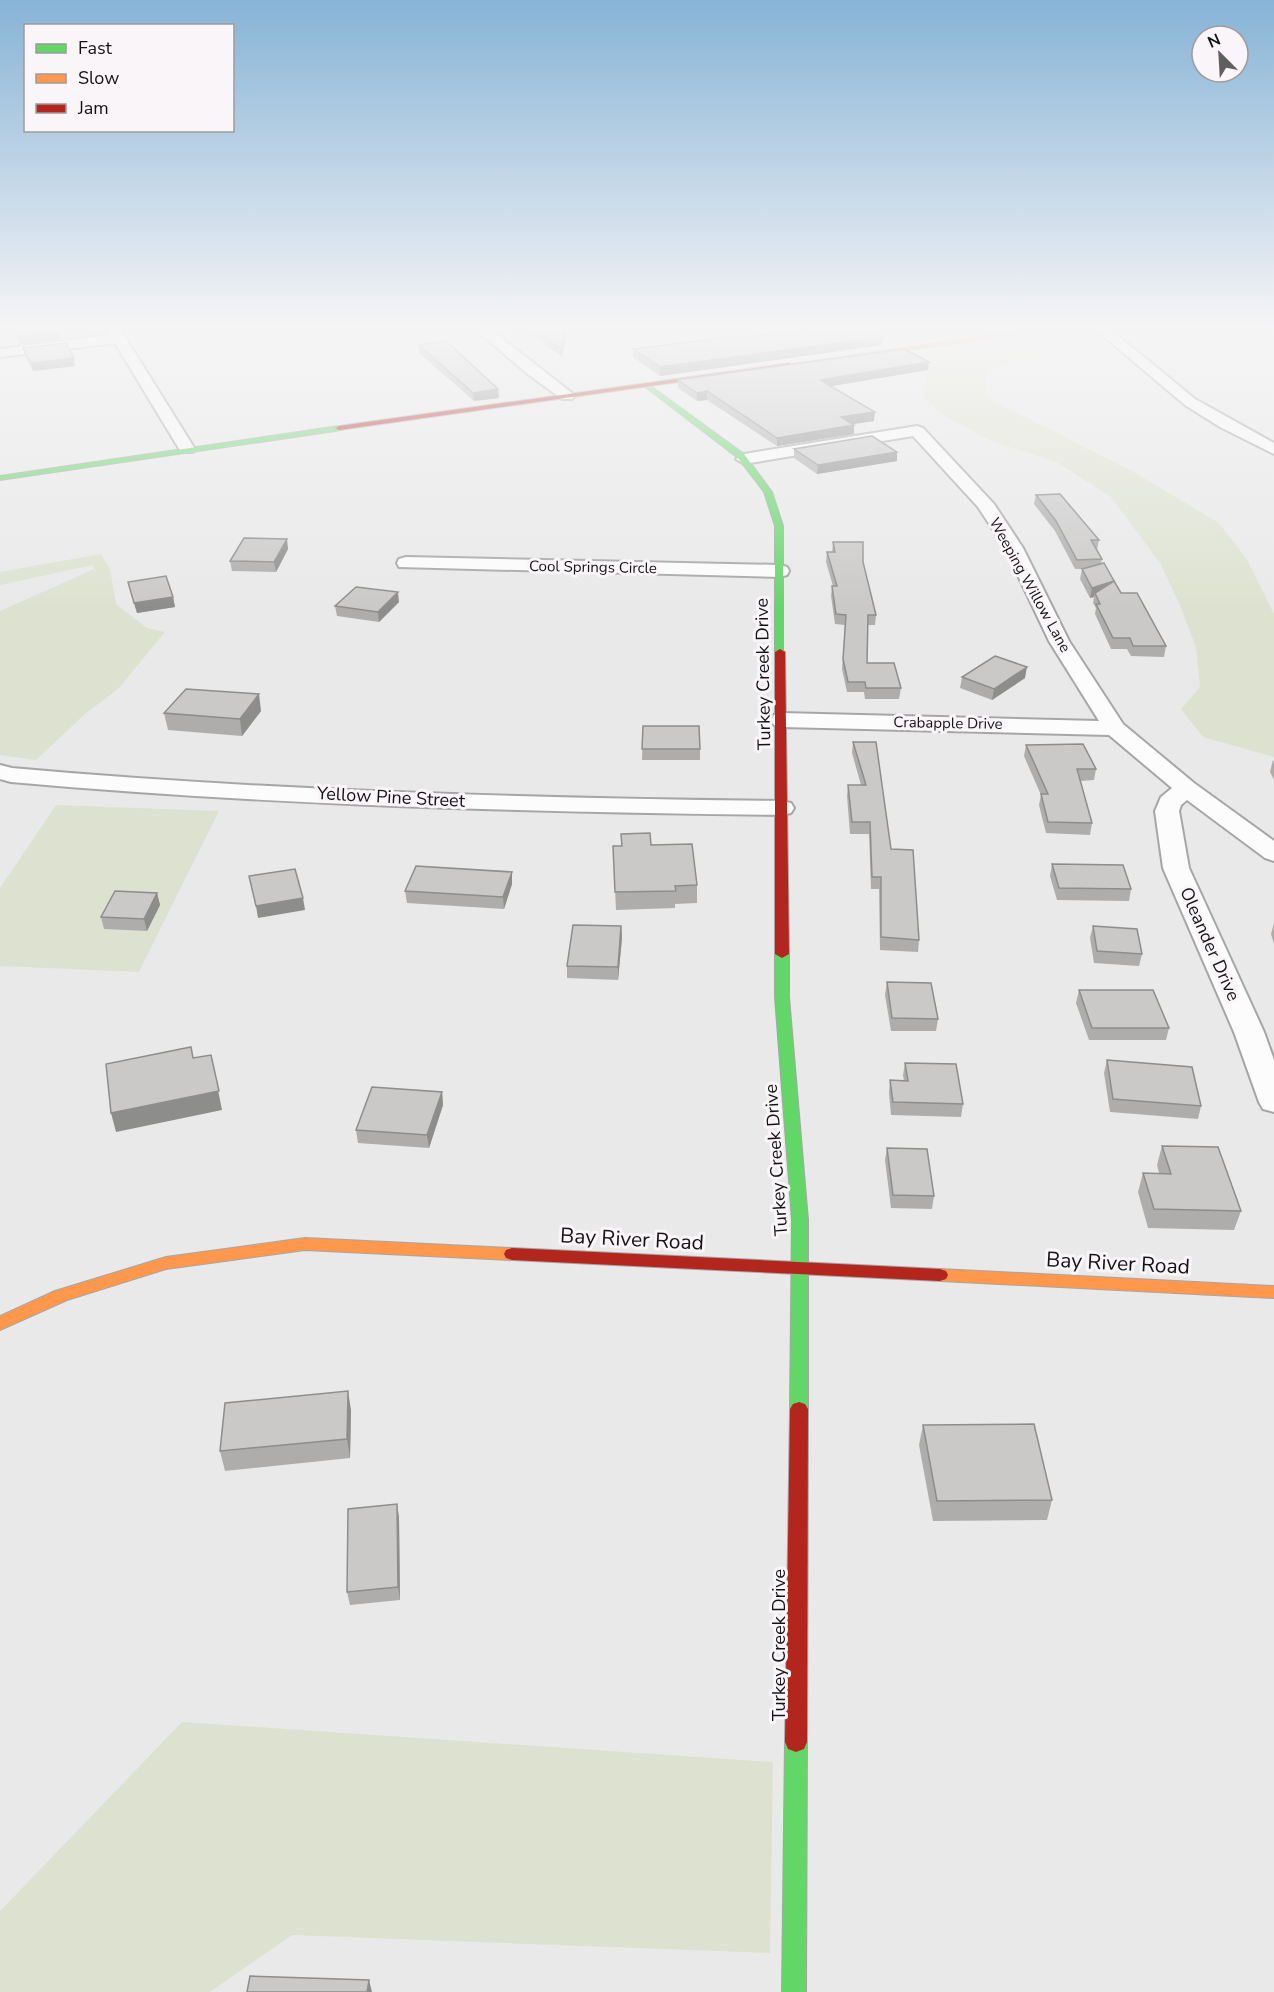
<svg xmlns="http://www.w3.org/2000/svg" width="1274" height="1992" viewBox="0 0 1274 1992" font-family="'Nunito Sans',sans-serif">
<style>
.green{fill:#dde2d0}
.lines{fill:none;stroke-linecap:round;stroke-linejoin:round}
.street-casing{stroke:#a7a6a7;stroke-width:4}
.fast-casing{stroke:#a7a6a7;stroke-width:2}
.slow-casing{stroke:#a7a6a7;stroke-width:2}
.jam-casing{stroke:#a7a6a7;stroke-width:2}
.street{fill:#fcfcfc;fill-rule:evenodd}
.fast{fill:#63d668;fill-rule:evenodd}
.slow{fill:#ff974d;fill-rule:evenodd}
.jam{fill:#b3261e;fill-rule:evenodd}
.wall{fill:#aeadac}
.shaded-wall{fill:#8d8d8c}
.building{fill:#cac9c8;stroke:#8d8d8c;stroke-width:1.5}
.labels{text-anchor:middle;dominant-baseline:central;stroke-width:6;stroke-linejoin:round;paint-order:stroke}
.far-street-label{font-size:15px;fill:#151415;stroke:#f9f5f8}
.street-label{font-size:18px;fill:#151415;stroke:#f9f5f8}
.near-street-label{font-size:21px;fill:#151415;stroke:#f9f5f8}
</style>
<rect width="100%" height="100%" fill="#eae9ea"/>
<g class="green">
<path d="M930 329H1029L948 340Z"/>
<path d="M1067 329H1076L1097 338 1042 348 1045 358 991 366 985 380 989 399 1134 472 1219 523 1246 558 1274 614V757L1203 737 1181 709 1200 687 1196 648 1180 605 1160 563 1110 496 1056 462 991 441 941 414 922 394 928 375 929 352 923 348Z"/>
<path d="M101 554 110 569 116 604 147 628 165 632 118 689 85 714 36 760 0 755V611L94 569 93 565 0 585V572Z"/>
<path d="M56 805 219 811 139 972 0 966V888Z"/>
<path d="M182 1722 773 1762 770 1953 292 1935 210 1992H0V1911Z"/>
</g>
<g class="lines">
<g class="street-casing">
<g id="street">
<path d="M106 329H120L195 449 193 452H181L115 343 0 357V349L110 335Z"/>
<path d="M475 329H490L572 393 575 396 572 399H562L529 375Z"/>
<path d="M1095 329H1110L1195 399 1274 443V454L1220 427 1185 405Z"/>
<path d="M917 426 923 428 994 504 1023 548 1069 641 1123 724 1194 783 1274 841V861L1265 858 1187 800 1181 805 1179 811 1189 868 1264 1032 1274 1060V1112L1263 1109 1259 1102 1234 1032 1163 868 1155 811 1161 797 1172 788 1109 735 782 727 774 725 771 720 774 715 782 713 1099 721 1049 641 1005 548 978 507 913 436 744 464 736 459 744 454Z"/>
<path d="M406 557 780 565 787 567 789 571 787 575 780 577 399 567 397 563 399 559Z"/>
<path d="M0 765 12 768C268 791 525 798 782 801L791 803 794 808 791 813 782 815C525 812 267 805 11 782L0 779Z"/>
</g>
</g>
<g class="fast-casing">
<g id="fast">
<path d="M644 384H648L744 454 772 492 783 526V654L775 652V526L764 492 738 458 644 386Z"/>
<path d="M339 426H342V430L0 480V476Z"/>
<path d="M782 950 789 954V997L808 1220V1409L805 1414 799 1416 793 1414 790 1409 792 1220 775 997V954Z"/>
<path d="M796 1732 804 1735 807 1742 806 1992H782L785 1742 788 1735Z"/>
</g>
</g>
<g class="slow-casing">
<g id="slow">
<path d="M1036 329H1051L790 367 787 365Z"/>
<path d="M305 1238 512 1248 518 1250 520 1254 518 1258 512 1260 305 1250 166 1269 67 1300 0 1330V1316L55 1291 166 1257Z"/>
<path d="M940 1269 1274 1286V1298L940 1281 934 1279 932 1275 934 1271Z"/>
</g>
</g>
<g class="jam-casing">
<g id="jam">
<path d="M790 363 792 366 339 430 335 428 339 426Z"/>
<path d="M780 649 785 652 789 954 782 958 775 954V652Z"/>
<path d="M512 1248 940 1269 946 1271 948 1275 946 1279 940 1281 512 1260 506 1258 504 1254 506 1250Z"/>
<path d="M799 1402 805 1404 808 1409 807 1742 804 1749 796 1752 788 1749 785 1742 790 1409 793 1404Z"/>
</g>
</g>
<use href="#street" class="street"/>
<use href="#fast" class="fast"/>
<use href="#slow" class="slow"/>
<use href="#jam" class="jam"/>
</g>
<g class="wall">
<path d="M13 329H59L62 339 20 344Z"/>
<path d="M529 329H567L562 357 529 333Z"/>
<path d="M883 337 882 345 660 376 633 357V349Z"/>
<path d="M419 345 498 389 499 398 474 401 419 353Z"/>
<path d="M23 348 75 366 33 371 25 356Z"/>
<path d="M928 370 831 386 874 421 852 424 854 434 777 446 707 400 697 401 678 388V380Z"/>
<path d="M794 449 897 461 817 474 794 458Z"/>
<path d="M1036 495 1099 540 1097 550 1102 559 1101 564 1121 593 1166 646 1164 657 1131 656 1127 649H1111L1095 614 1096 608 1093 603 1094 597 1090 598 1080 579 1082 569H1075L1055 531 1034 504Z"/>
<path d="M833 542 863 562 876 615 875 625H868L867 663 901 688 899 699H865L864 692H847L842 669 845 625 835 624 831 596 832 586H833L826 562 827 552H832Z"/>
<path d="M288 549 276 572 232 571 230 561Z"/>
<path d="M128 582 173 597 175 607 137 613Z"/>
<path d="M399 602 379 622 337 616 335 606Z"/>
<path d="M962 677 1025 678 992 700 960 688Z"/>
<path d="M261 711 242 736 168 730 164 713Z"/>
<path d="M643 726 700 749V760H642Z"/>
<path d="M853 742 891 849 919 940 918 952 880 950 879 889H871L869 834H850L847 796 848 785H861L852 753Z"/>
<path d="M1026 745 1096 769 1094 780 1080 781 1092 823 1090 835 1046 833 1039 805 1041 795 1024 756Z"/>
<path d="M1273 760 1274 761V780L1270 772Z"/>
<path d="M621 834 651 845 697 885V903L675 904V908L616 910 613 846H621Z"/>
<path d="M1052 864 1131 889 1129 901 1057 900 1050 876Z"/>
<path d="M512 884 504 909 407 903 405 891Z"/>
<path d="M157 893 160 905 147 931 104 929 101 917Z"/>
<path d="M1274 923V944L1271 934Z"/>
<path d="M621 926 622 938 618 980 567 978V966Z"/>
<path d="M1093 926 1142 954 1139 966 1094 963 1090 938Z"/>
<path d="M887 982 938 1019 936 1031H891L885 995Z"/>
<path d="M1079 990 1169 1028 1166 1040H1089L1076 1003Z"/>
<path d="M1107 1060 1201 1106 1198 1119 1110 1112 1104 1073Z"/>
<path d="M905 1063 963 1104 961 1117 891 1115 889 1093 890 1080 904 1081 903 1075Z"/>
<path d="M442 1092 443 1105 429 1148 358 1143 356 1130Z"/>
<path d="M1162 1146 1241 1211 1234 1230 1148 1228 1138 1192 1143 1173H1159L1157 1165Z"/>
<path d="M887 1148 934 1196 932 1209 891 1208 885 1160Z"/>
<path d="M351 1410 350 1458 225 1471 220 1451Z"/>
<path d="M923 1425 1052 1500 1047 1520 933 1521 919 1445Z"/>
<path d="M399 1517 400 1600 350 1605 347 1592Z"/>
</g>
<g class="shaded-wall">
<path d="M565 329H567L562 357 561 349Z"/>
<path d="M60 331 62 339 20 344 18 336Z"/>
<path d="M883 337 882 345 660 376V367Z"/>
<path d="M74 358 75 366 33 371 31 363Z"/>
<path d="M929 362 928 370 820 388V380Z"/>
<path d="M498 389 499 398 474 401 473 393Z"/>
<path d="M707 391V400L697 401V393Z"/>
<path d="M875 412 874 421 841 426V417Z"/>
<path d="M854 425V434L777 446V438Z"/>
<path d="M897 452V461L817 474 818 465Z"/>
<path d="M287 539 288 549 276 572 274 562Z"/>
<path d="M1114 581 1095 593 1094 597 1090 598 1092 588Z"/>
<path d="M398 592 399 602 379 622 378 612Z"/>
<path d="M173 597 175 607 137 613 134 603Z"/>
<path d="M1027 667 1025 678 992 700 994 689Z"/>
<path d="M259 694 261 711 242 736 240 719Z"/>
<path d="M512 872V884L504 909 503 897Z"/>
<path d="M157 893 160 905 147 931 144 919Z"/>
<path d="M303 898 305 910 258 918 256 906Z"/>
<path d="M621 926 622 938 618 980V967Z"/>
<path d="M211 1055 222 1110 116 1132 111 1113Z"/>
<path d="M442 1092 443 1105 429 1148 427 1135Z"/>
<path d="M348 1391 351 1410 350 1458 347 1439Z"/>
<path d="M397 1504 399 1517 400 1600 398 1587Z"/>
<path d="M369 1980 372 1992H367Z"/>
</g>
<g class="building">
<path d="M15 329H59L60 331 18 336Z"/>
<path d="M533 329H565L561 349Z"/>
<path d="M808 329H867L883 337 660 367 633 349 727 337H748Z"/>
<path d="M446 341 498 389 473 393 419 345Z"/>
<path d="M66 343 74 358 31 363 23 348Z"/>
<path d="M904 349 929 362 820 380 875 412 841 417 854 425 777 438 707 391 697 393 678 380Z"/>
<path d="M872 436 897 452 818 465 794 449Z"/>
<path d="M1060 494 1099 540H1091L1102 559 1077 560 1056 521 1036 495Z"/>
<path d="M244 538 287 539 274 562 230 561Z"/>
<path d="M833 542H863V562L876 615H868L867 663H894L901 688H866L865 682H848L843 659 846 615 836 614 832 586H837L827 552H835Z"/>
<path d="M1104 563 1114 581 1092 588 1082 569Z"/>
<path d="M166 576 173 597 134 603 128 582Z"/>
<path d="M1114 581 1121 593H1137L1166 646H1133L1130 638H1113L1096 604H1100L1095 593Z"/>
<path d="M356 587 398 592 378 612 335 606Z"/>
<path d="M995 656 1027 667 994 689 962 677Z"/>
<path d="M186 689 259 694 240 719 164 713Z"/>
<path d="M643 726H699L700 749H642Z"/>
<path d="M853 742H876L891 849 913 850 919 940 881 937V877H872L870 822H852L848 785H866Z"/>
<path d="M1083 744 1096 769H1077L1092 823 1048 822 1041 794H1048L1026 745Z"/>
<path d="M650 833 651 845 692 844 697 885 675 886 676 891 615 892 613 846H622L621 834Z"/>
<path d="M1052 864 1123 865 1131 889 1059 888Z"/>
<path d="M416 866 512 872 503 897 405 891Z"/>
<path d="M295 869 303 898 256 906 249 876Z"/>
<path d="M115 891 157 893 144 919 101 917Z"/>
<path d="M573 925 621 926 618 967 567 966Z"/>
<path d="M1093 926 1137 929 1142 954 1097 951Z"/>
<path d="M887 982 931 983 938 1019 892 1018Z"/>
<path d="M1079 990H1153L1169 1028H1092Z"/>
<path d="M191 1047 193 1058 211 1055 219 1091 111 1113 106 1064Z"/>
<path d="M1107 1060 1192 1067 1201 1106 1113 1099Z"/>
<path d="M905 1063 956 1064 963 1104 893 1102 890 1080 908 1081Z"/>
<path d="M372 1087 442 1092 427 1135 356 1130Z"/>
<path d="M1162 1146 1218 1147 1241 1211 1154 1209 1143 1173 1171 1174Z"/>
<path d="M887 1148 927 1149 934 1196 893 1195Z"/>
<path d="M348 1391 347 1439 220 1451 225 1403Z"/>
<path d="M1034 1424 1052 1500 937 1501 923 1425Z"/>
<path d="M397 1504 398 1587 347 1592 348 1509Z"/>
<path d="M250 1976 369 1980 367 1992H247Z"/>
</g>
<linearGradient id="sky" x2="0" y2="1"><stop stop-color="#86b3d6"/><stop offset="0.54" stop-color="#f6f5f6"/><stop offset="1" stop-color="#f6f5f6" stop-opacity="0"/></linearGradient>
<rect width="1274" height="608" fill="url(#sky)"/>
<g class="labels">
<g class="far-street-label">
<text transform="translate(593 567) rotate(1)">Cool Springs Circle</text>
<text transform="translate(1030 585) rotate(61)">Weeping Willow Lane</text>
<text transform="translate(948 723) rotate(1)">Crabapple Drive</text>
</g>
<g class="street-label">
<text transform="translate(763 674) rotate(-91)">Turkey Creek Drive</text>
<text transform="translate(391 797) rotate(3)">Yellow Pine Street</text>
<text transform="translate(1210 944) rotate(66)">Oleander Drive</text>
<text transform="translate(776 1160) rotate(-94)">Turkey Creek Drive</text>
<text transform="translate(779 1645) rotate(-90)">Turkey Creek Drive</text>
</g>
<g class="near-street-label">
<text transform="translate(632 1239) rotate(3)">Bay River Road</text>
<text transform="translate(1118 1263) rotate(3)">Bay River Road</text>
</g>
</g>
<rect x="24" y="24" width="210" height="108" fill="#f9f5f8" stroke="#9e9b9d" stroke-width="1.5"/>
<rect x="36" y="44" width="30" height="9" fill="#63d668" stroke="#9e9b9d" stroke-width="1.5"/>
<text x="78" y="54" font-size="18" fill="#151415">Fast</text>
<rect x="36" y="74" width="30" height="9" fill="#ff974d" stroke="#9e9b9d" stroke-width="1.5"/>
<text x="78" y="84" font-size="18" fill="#151415">Slow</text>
<rect x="36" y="104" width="30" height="9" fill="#b3261e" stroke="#9e9b9d" stroke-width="1.5"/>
<text x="78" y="114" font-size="18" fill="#151415">Jam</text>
<g transform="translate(1220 54) rotate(336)"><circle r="28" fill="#f9f5f8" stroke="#9e9b9d" stroke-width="1.5"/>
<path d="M0-4.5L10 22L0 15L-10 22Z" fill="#605f60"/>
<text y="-9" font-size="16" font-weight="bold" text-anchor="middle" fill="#151415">N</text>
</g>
</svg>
